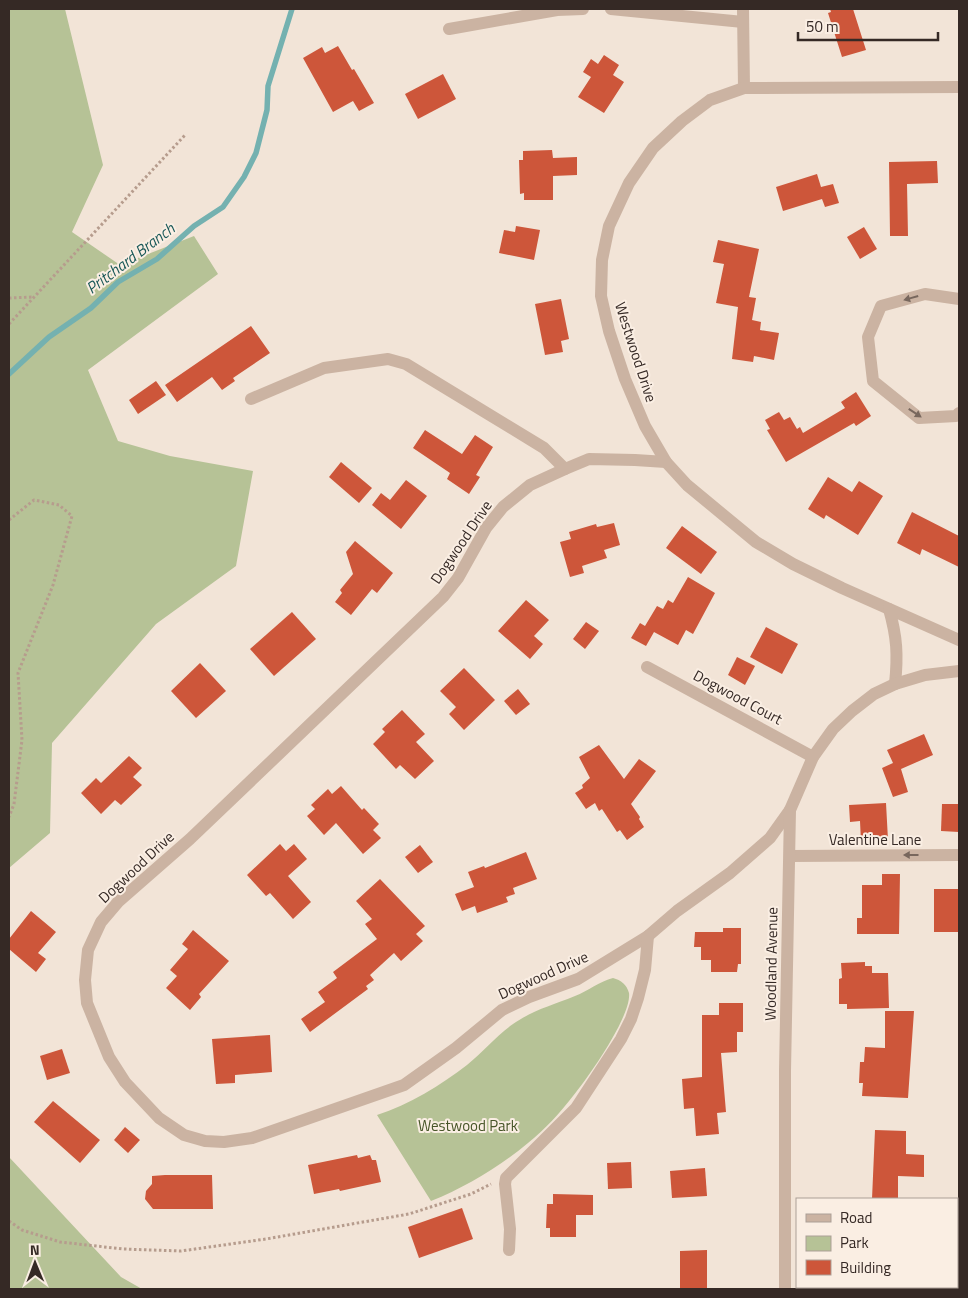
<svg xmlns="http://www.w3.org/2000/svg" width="968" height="1298" viewBox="0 0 968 1298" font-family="'Titillium Web',sans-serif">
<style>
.green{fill:#b6c296}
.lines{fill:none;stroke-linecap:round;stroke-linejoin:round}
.stream{stroke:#74b1b0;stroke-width:5.5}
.building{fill:#cd563a}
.path{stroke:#b69c8d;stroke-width:3;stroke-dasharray:2.5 2.5;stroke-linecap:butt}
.minor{stroke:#cbb3a2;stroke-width:12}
.oneway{fill:#78675d}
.labels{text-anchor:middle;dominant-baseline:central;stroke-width:4;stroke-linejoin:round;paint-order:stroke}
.street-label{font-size:15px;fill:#352925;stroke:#faeee3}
.park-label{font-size:15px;fill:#475528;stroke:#faeee3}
.water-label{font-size:16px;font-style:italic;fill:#195858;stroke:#faeee3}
</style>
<rect width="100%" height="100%" fill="#f2e4d7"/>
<g class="green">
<path d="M9 9H65L103 165 72 232 120 265 194 236 218 274 88 370 118 441 170 456 253 471 236 566 156 624 52 743 50 833 9 868Z"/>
<path d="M613 978C621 980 627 985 629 993 632 1015 588 1078 573 1096 560 1113 545 1129 528 1143 499 1167 466 1187 431 1201L377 1115C409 1105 441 1085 467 1065 483 1052 496 1036 513 1024 535 1009 551 1006 575 996 588 991 600 981 613 978Z"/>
<path d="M9 1157 121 1277 142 1289H9Z"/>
</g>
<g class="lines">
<path class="stream" d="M9 374 49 337 91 308 118 282 157 259 194 226 223 207 244 177 256 153 267 110 268 86 292 9"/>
</g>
<g class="building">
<path d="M830 9H853L866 50 842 57 828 13 831 12Z"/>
<path d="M338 46 352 70 354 69 374 103 359 111 353 101 333 112 303 58 322 47 325 53Z"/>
<path d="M604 55 619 65 613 75 624 82 604 113 578 97 591 77 583 72 591 59 598 64Z"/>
<path d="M443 74 456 99 418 119 405 94Z"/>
<path d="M552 150 553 158 577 157V175L553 176V200H524V193L520 194 519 160H523V151Z"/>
<path d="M937 161 938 183 907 184 908 236H890L889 162Z"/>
<path d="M817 174 821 187 833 184 839 203 825 207 822 199 783 211 776 187Z"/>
<path d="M516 226 540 230 534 260 499 253 504 230 515 232Z"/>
<path d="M864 227 877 249 860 259 847 237Z"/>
<path d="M718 240 759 249 749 297 756 298 752 320 761 322 760 330 779 333 774 360 754 356 753 362 732 359 738 307 716 303 724 264 713 262Z"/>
<path d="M561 299 569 339 561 341 563 352 545 355 535 304Z"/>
<path d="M251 326 270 353 233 378 235 381 222 390 212 377 177 402 165 385Z"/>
<path d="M156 381 166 395 138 414 129 400Z"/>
<path d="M856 392 871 416 856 426 854 423 786 462 767 430 770 429 765 420 779 412 784 420 790 417 797 429 800 427 803 433 845 408 841 402Z"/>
<path d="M425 430 462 454 475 435 493 447 476 475 480 477 469 494 447 479 450 473 413 448Z"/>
<path d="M341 462 372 488 359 503 329 477Z"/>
<path d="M828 477 852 492 859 481 883 496 858 535 826 515 824 519 808 509Z"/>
<path d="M406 480 427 496 401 529 372 505 381 493 390 500Z"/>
<path d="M912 512 959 536V567L922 549 920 555 897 543Z"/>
<path d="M614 523 620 545 604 550 607 558 582 566 584 573 570 577 560 542 571 539 569 532 596 524 597 527Z"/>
<path d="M682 526 717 552 701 574 666 548Z"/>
<path d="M355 541 393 573 377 593 372 589 351 615 335 602 342 593 340 590 353 574 346 552Z"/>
<path d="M688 577 715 593 693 634 686 630 678 645 654 632 646 646 631 638 640 623 645 626 657 606 663 609 668 600 673 603Z"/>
<path d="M526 600 549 620 534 636 543 644 530 659 498 631Z"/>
<path d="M292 612 316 639 274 676 250 649Z"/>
<path d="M586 622 599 631 585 649 573 639Z"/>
<path d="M766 627 798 644 782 674 750 657Z"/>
<path d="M737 657 755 666 745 685 728 675Z"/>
<path d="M200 663 226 691 196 718 171 691Z"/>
<path d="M464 668 495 700 464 730 449 714 456 707 440 691Z"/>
<path d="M518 689 530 704 516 715 504 701Z"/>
<path d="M402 710 425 734 416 742 434 761 415 779 400 765 396 769 373 744 385 732 382 729Z"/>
<path d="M924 734 933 755 901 769 908 792 893 797 882 768 893 763 887 750Z"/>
<path d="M599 745 624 779 639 759 656 771 631 804 640 817 639 819 644 827 627 840 620 830 617 832 602 809 599 811 595 803 586 809 575 793 583 788 582 785 590 778 579 757Z"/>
<path d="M129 756 142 768 133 777 142 785 121 805 115 800 101 814 81 793 96 778 101 783Z"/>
<path d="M341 786 362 810 364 808 379 824 373 830 381 838 363 854 336 823 324 835 307 816 315 809 311 805 328 789 332 794Z"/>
<path d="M886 803 888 840 861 842 860 821 850 822 849 805Z"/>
<path d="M942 804H959V832L941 831Z"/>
<path d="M280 844 286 851 294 844 307 859 288 876 311 902 293 919 270 893 266 896 247 875Z"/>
<path d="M420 845 433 862 418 873 405 857Z"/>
<path d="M526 852 537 879 513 888 515 894 506 897 508 902 477 913 475 906 462 911 455 894 474 887 468 872 484 866 485 868Z"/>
<path d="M882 874H900L899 934H857V918H862V885H882Z"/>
<path d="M380 879 425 926 416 934 423 941 401 961 394 953 370 975 374 980 366 986 368 989 310 1032 301 1019 325 1002 318 992 337 978 333 972 377 939 365 924 372 919 356 901Z"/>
<rect x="934" y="889" width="25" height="43"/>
<path d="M31 911 56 932 38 953 46 959 36 972 9 949V939Z"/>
<path d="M723 928H741V964H738L737 972H711V960H701V947H694L695 932H723Z"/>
<path d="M193 930 229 961 199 994 201 997 190 1010 166 988 177 976 170 970 188 949 182 944Z"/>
<path d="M865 962V966H872V973H888L889 1008 847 1009V1004H839V979L842 978 841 963Z"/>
<path d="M719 1003H743V1032H737V1052L721 1053 726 1112 717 1113 719 1134 696 1136 694 1108 684 1109 682 1079 702 1077V1015H719Z"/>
<path d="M885 1011H914L908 1098 862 1096 863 1083H859L860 1062H864L865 1047 885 1048Z"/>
<path d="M270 1035 272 1072 235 1075V1083L216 1084 212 1039Z"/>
<path d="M62 1049 70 1073 47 1080 40 1056Z"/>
<path d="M53 1101 100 1140 80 1163 34 1122Z"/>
<path d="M125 1127 140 1140 128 1153 114 1140Z"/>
<path d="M875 1130 906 1131V1154L924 1155V1177L898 1176V1199H872Z"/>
<path d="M357 1155 358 1158 370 1155 372 1160H376L381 1182 340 1191 339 1189 314 1194 308 1165Z"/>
<path d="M631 1162 632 1188 608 1189 607 1163Z"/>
<path d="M705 1168 707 1196 672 1198 670 1171Z"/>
<path d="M165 1175H212L213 1209H153L145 1199 146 1191 152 1184V1176Z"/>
<path d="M553 1194 593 1195V1215H576V1237H550V1228H546L547 1204H553Z"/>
<path d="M462 1208 473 1239 419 1258 408 1227Z"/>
<path d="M707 1250V1289H680V1251Z"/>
</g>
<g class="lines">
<g class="path">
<path d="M9 298 33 297"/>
<path d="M9 324 186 134"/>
<path d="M9 520 34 500 59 505 72 516 53 585 18 673 22 740 14 804 9 817"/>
<path d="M9 1221 22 1230 60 1242 123 1249 181 1251 266 1239 409 1214 471 1194 491 1184"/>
</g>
<g class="minor">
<path d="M611 9 743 22"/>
<path d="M743 9 744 88"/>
<path d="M449 29 557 10 583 9"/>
<path d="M959 87 744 88 710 100 682 121 653 148 629 183 609 226 602 260 601 296 609 331 625 379 645 426 666 462 687 485 756 542 793 564 842 588 959 640"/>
<path d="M959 299 925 294 881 306 868 337 873 381 919 418 956 416 959 413"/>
<path d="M251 399 324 368 388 359 406 364 544 448 565 469"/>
<path d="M666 462 635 460 589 459 565 469 530 485 503 507 486 528 458 578 443 597 190 839 118 902 101 922 88 950 85 980 87 1003 109 1057 125 1082 159 1118 184 1135 205 1141 224 1142 252 1138 404 1085 456 1048 502 1010 529 997 578 979 648 936 677 911 730 873 770 838 790 810"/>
<path d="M889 609C897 637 898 655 895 684"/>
<path d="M647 667 813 757"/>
<path d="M790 856 959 855"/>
<path d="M509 1250 510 1229 505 1184 506 1178 576 1108 621 1039 631 1019 638 998 645 970 648 936"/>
<path d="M785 1289V1071L790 810 813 757 833 729 852 711 874 694 895 684 925 675 959 671"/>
</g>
</g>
<defs><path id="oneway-solid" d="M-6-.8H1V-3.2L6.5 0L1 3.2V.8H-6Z" transform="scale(1.25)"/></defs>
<g class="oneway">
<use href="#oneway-solid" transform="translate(911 298) rotate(164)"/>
<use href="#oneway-solid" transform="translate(915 413) rotate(33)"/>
<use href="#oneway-solid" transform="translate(911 855) rotate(180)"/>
</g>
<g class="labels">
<g class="street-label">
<text transform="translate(636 352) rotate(72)">Westwood Drive</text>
<text transform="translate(461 542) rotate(-56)">Dogwood Drive</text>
<text transform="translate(738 697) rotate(28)">Dogwood Court</text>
<text x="875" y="839">Valentine Lane</text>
<text transform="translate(136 867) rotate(-43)">Dogwood Drive</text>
<text transform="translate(771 964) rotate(-89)">Woodland Avenue</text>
<text transform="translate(543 975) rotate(-24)">Dogwood Drive</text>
</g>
<g class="park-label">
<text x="468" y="1125">Westwood Park</text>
</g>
<g class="water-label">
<text transform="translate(130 258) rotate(-37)">Pritchard Branch</text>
</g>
</g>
<rect width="968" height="1298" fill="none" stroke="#352925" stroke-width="20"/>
<rect x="796" y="1198" width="162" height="90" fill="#faeee3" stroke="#ab9f97"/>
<rect x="806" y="1214" width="25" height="8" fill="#cbb3a2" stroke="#ab9f97"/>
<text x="840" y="1223" font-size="15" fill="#352925">Road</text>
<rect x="806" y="1236" width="25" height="15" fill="#b6c296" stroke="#ab9f97"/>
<text x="840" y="1248" font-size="15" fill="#352925">Park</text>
<rect x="806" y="1260" width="25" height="15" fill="#cd563a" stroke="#ab9f97"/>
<text x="840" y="1273" font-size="15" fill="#352925">Building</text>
<g transform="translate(35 1263) rotate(359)" stroke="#faeee3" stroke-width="4" paint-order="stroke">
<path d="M0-4L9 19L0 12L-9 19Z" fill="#352925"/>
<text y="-8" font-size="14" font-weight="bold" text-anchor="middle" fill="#352925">N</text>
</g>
<path d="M798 32v8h140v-8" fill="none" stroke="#352925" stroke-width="2.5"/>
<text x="806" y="32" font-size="15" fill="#352925" stroke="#faeee3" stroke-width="4" paint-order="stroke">50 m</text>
</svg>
